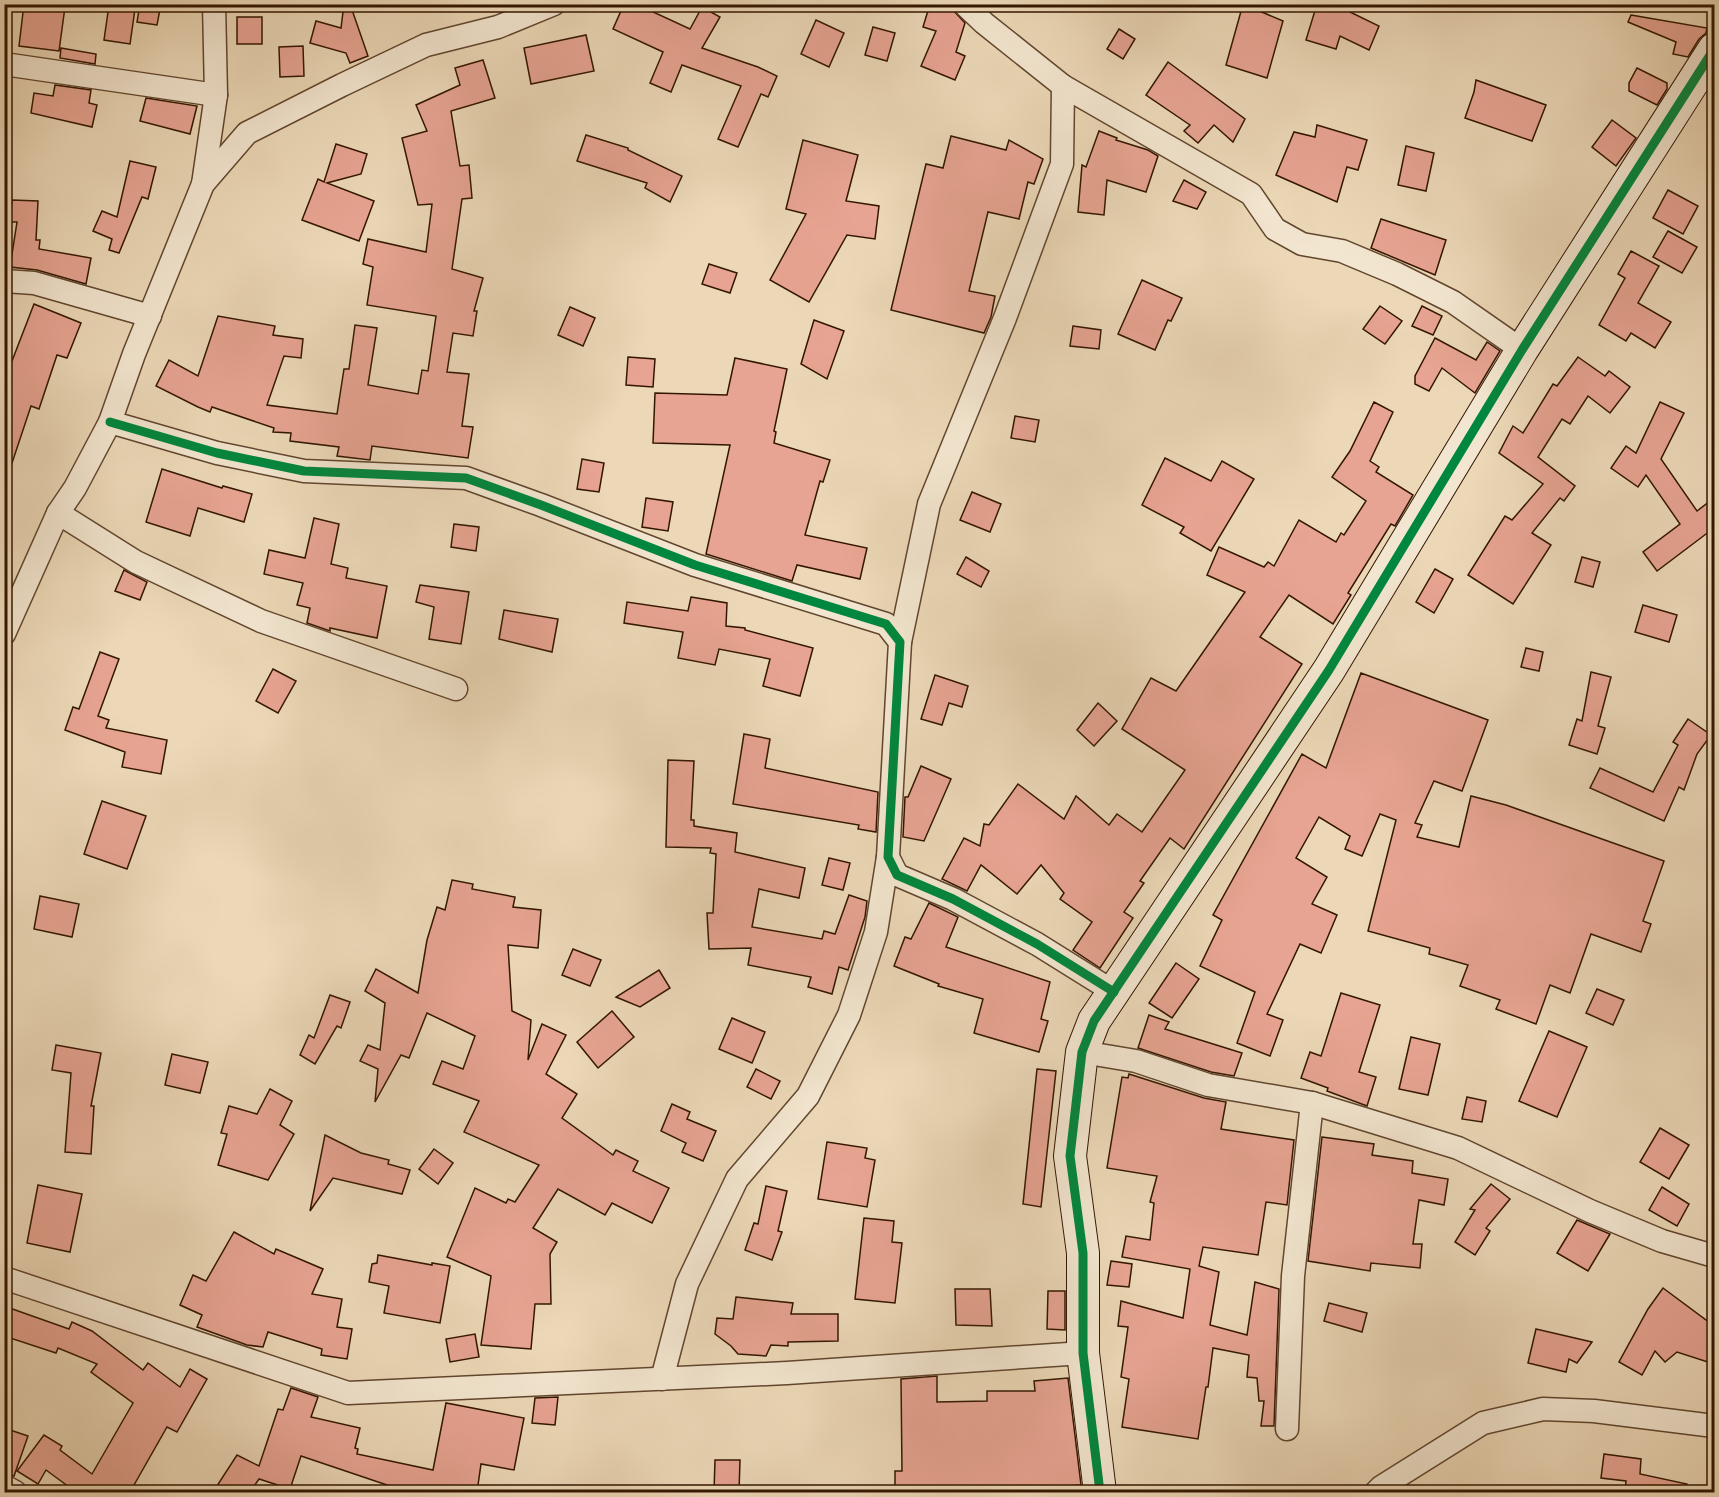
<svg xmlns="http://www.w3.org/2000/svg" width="1719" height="1497" viewBox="0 0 1719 1497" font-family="'Libre Caslon Text',serif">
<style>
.building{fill:#e7a492;stroke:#331601;stroke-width:1.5}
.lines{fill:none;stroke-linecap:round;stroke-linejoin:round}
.street-casing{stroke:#61462e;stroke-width:25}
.secondary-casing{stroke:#331601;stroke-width:34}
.street{stroke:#f3e6d0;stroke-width:22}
.secondary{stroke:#f3e6d0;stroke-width:32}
.cycleway-casing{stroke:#f3e6d0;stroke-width:13}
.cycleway{stroke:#00873e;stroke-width:9}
</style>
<rect width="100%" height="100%" fill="#ecd8b7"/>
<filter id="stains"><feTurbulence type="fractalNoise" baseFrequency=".00333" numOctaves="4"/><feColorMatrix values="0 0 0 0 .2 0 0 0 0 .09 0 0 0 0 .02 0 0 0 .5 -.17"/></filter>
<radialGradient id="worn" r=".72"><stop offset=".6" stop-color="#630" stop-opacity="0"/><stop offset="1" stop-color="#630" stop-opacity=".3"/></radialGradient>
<g class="building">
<path d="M24 4 65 7 59 51 19 46Z"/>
<path d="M140 4H161L157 25 137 22Z"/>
<path d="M344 4H350L368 56 350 63 346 53 310 43 316 21 341 28Z"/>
<path d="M624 4H636L690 29 702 7 720 17 702 48 758 67 777 76 768 97 761 94 738 147 718 139 741 86 682 65 671 92 650 83 663 52 613 29Z"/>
<path d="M930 4 953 10 965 23 956 52 965 56 955 80 921 66 936 31 923 27Z"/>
<path d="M1243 4 1283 21 1267 78 1226 65Z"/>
<path d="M1317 4H1350L1348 11 1379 26 1369 50 1340 36 1336 49 1306 40Z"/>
<path d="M109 5 135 9 130 44 104 40Z"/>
<path d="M1631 15 1707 28 1706 33 1699 39 1688 57 1673 54 1676 42 1628 22Z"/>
<rect x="237" y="17" width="25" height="27"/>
<path d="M816 20 844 33 829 67 801 54Z"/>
<path d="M873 27 895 33 887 61 865 55Z"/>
<path d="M1119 29 1135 39 1123 59 1107 49Z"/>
<path d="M586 35 594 71 531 84 524 48Z"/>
<path d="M303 46 304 76 280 77 279 47Z"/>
<path d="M61 48 96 54 95 64 60 58Z"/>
<path d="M483 60 495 98 451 111 460 166 469 165 472 198 462 199 452 269 483 278 474 311H477L473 336 453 333 447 372 469 374 462 426 473 427 468 458 372 446 370 460 337 456 339 447 290 441 291 433 273 432 274 428 212 407 210 412 198 407 156 386 169 360 198 376 218 316 275 326 273 335 303 339 301 358 284 356 267 405 337 414 344 369H349L355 325 377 328 368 385 418 394 422 370 428 371 436 316 367 305 373 267 363 264 368 239 426 252 432 204 418 205 402 138 427 131 416 105 460 85 455 68Z"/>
<path d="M1168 62 1245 119 1233 142 1214 125 1198 143 1184 131 1190 125 1146 95Z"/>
<path d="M1637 68 1667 83V89L1657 105 1629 91V83Z"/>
<path d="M1476 80 1546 105 1532 141 1465 118 1474 92Z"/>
<path d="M55 85 91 90 89 103 97 105 92 127 31 113 34 93 53 96Z"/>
<path d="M146 98 197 106 190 134 140 121Z"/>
<path d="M1612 120 1636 138 1616 166 1592 147Z"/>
<path d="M1317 125 1367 140 1358 170 1347 167 1337 202 1276 175 1294 132 1315 137Z"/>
<path d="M1099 131 1117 138 1116 140 1148 150 1158 156 1146 192 1107 180 1104 215 1078 212 1082 165 1086 167Z"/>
<path d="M586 135 628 148V150L682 176 670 202 645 188 647 183 577 161Z"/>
<path d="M951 136 1006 150 1009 140 1043 159 1034 184 1028 182 1019 219 988 212 969 291 995 296 991 317 984 333 891 310 926 164 943 168Z"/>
<path d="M803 140 858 155 846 201 879 206 875 239 847 235 809 302 770 280 806 214 786 209Z"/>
<path d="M336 144 367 154 361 174 327 183 374 201 359 241 302 220 318 179 324 182Z"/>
<path d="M1406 146 1434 153 1426 191 1398 185Z"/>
<path d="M130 161 156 167 148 199 142 197 119 253 109 250 112 239 93 231 102 211 117 217Z"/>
<path d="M1184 180 1206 192 1197 209 1173 201Z"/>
<path d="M1668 190 1698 206 1683 234 1653 218Z"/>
<path d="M12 200 38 201 36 240H40L39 249 91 258 86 284 37 270 10 267 17 222H10Z"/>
<path d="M1381 219 1446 240 1435 275 1371 248Z"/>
<path d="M1668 231 1697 247 1682 273 1653 257Z"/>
<path d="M1631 251 1659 266 1638 303 1671 322 1655 348 1631 333 1626 341 1599 325 1625 278 1618 274Z"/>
<path d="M709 264 737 273 730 293 702 284Z"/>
<path d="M1142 280 1182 298 1171 321 1168 320 1155 350 1118 334Z"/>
<path d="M34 304 81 323 67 358 57 355 39 409 31 406 8 475H4V358L12 361Z"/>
<path d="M1380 306 1402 321 1385 344 1363 329Z"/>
<path d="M1422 306 1442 316 1433 335 1412 326Z"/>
<path d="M570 307 595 318 583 346 558 335Z"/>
<path d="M814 320 844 331 827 379 801 364Z"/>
<path d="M1073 326 1101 330 1099 349 1070 346Z"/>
<path d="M1435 338 1476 360 1487 342 1500 351 1475 393 1442 368 1429 391 1415 384V376Z"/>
<path d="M628 357 655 359 653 387 626 385Z"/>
<path d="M1578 357 1605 376 1609 371 1630 387 1610 413 1588 396 1570 424 1562 419 1538 457 1575 486 1564 501 1560 498 1532 533 1551 545 1513 604 1468 575 1505 516 1512 520 1543 484 1499 453 1513 426 1523 433 1553 384 1557 386Z"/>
<path d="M735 358 787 369 774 431 776 432 774 443 830 460 823 482 820 481 805 535 867 548 860 579 797 565 792 581 706 554 730 445 653 443 655 393 727 395Z"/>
<path d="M1374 402 1393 412 1370 461 1379 467 1376 472 1413 495 1395 526 1391 524 1348 593 1351 595 1333 624 1289 595 1260 637 1302 664 1184 849 1170 838 1140 881 1144 883 1124 912 1133 918 1100 968 1073 950 1092 922 1060 899 1064 893 1041 865 1017 894 981 865 967 891 942 879 964 838 980 846 984 824 989 825 1018 784 1064 819 1076 796 1109 825 1117 814 1142 832 1185 770 1122 729 1151 678 1176 691 1245 592 1207 575 1219 547 1264 567 1268 562 1274 566 1299 520 1336 542 1341 533 1344 535 1366 501 1332 477 1350 451Z"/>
<path d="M1660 402 1684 413 1661 459 1697 511 1714 498V528L1657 571 1643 552 1680 524 1646 475 1638 487 1611 468 1626 446 1636 453Z"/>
<path d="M1015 416 1039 420 1035 442 1011 438Z"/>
<path d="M1165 458 1211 481 1222 461 1254 479 1211 551 1180 533 1184 527 1142 505Z"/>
<path d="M582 459 604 463 599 492 577 489Z"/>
<path d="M162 469 222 488 223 486 252 494 244 522 198 508 190 536 146 522Z"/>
<path d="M972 492 1001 504 990 532 960 520Z"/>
<path d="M646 498 673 502 668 531 642 527Z"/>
<path d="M314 518 339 524 331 564 348 568 346 578 387 586 377 638 330 628V631L307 623 310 608 297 605 303 583 264 574 269 550 305 558Z"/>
<path d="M454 524 479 527 476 551 451 547Z"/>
<path d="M966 557 989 571 981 587 957 574Z"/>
<path d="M1582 557 1600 562 1593 587 1575 582Z"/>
<path d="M1435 569 1453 579 1434 613 1416 602Z"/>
<path d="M124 570 147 582 140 600 115 591Z"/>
<path d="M420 585 469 592 461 644 429 639 434 607 416 602Z"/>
<path d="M691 597 727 603 726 626 745 628V630L813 648 800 696 763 686 770 659 719 649 715 665 678 658 683 632 624 623 627 602 688 611Z"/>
<path d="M1643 605 1677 615 1669 642 1635 632Z"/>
<path d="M504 610 558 619 552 652 499 639Z"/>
<path d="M1526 648 1543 652 1539 671 1521 667Z"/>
<path d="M100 652 119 659 98 716 109 720 106 728 167 740 161 774 122 767 125 752 65 730 73 707 79 709Z"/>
<path d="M273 669 296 681 278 713 256 701Z"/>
<path d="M1591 672 1611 677 1598 726 1605 728 1597 754 1569 745 1577 719 1582 721Z"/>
<path d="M1361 673 1488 720 1462 791 1434 781 1415 823 1422 825 1417 837 1459 847 1471 796 1506 805 1664 861 1643 921 1651 924 1641 952 1591 934 1570 993 1550 985 1536 1024 1496 1009 1500 1000 1460 986 1468 965 1429 954 1430 948 1368 931 1396 820 1380 814 1362 856 1345 849 1350 836 1319 817 1296 858 1327 877 1312 904 1337 915 1321 953 1300 944 1267 1014 1283 1020 1270 1056 1237 1043 1255 992 1200 966 1222 920 1213 915 1302 754 1326 768Z"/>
<path d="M935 675 968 686 962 707 949 703 942 725 921 719Z"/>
<path d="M1098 703 1117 721 1094 746 1077 730Z"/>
<path d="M1688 719 1711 735 1697 754 1684 790 1679 787 1664 821 1590 788 1600 768 1653 792 1678 745 1673 742Z"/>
<path d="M744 734 770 739 765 768 878 792 876 832 858 829 859 825 733 804Z"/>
<path d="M668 760 694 761 691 820H694V826L737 833 735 852 805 868 799 898 759 889 752 927 822 939 824 931 835 934 849 895 867 901 865 917 848 970 839 967 832 994 808 987 811 977 748 965 751 948 709 949 707 913H713L716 854 710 853 711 848 666 847Z"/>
<path d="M921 766 951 779 924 841 903 837 905 797H908Z"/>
<path d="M102 801 146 816 127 869 84 854Z"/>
<path d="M829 858 850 863 843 890 822 885Z"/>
<path d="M452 880 473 884 472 889 515 897 513 907 541 910 538 948 508 945 512 1011 531 1020 528 1060 542 1024 566 1035 546 1074 577 1094 562 1118 613 1155 616 1150 638 1161 633 1171 669 1188 652 1223 612 1203 605 1215 558 1189 533 1228 557 1242 550 1254 551 1304H535L531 1349 481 1345 491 1276 447 1257 475 1188 506 1203 508 1199 515 1202 539 1165 464 1132 479 1101 433 1084 442 1061 463 1069 475 1036 427 1013 409 1058 401 1055 375 1102 378 1069 360 1061 368 1045 380 1050 385 1003 365 991 376 969 418 993 427 940 437 907 445 910Z"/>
<path d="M40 896 79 904 72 937 34 929Z"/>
<path d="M929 903 958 917 946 947 1050 982 1041 1019 1048 1021 1039 1052 974 1033 983 999 938 986 939 984 894 966 905 937 911 939Z"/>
<path d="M573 949 601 960 590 986 562 975Z"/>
<path d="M1176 963 1199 979 1172 1018 1149 1003Z"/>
<path d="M659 970 670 988 640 1007 616 997Z"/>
<path d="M1597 989 1624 1000 1613 1025 1586 1013Z"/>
<path d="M1341 993 1380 1005 1359 1072 1376 1077 1367 1106 1327 1091 1328 1088 1301 1078 1310 1052 1321 1056Z"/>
<path d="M330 995 350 1002 341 1028 337 1026 315 1064 300 1055 309 1035 314 1038Z"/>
<path d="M612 1011 634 1037 598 1068 577 1042Z"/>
<path d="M1149 1015 1169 1022 1165 1029 1242 1053 1234 1076 1211 1072 1138 1048Z"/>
<path d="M732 1018 765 1032 752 1063 719 1049Z"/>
<path d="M1549 1031 1587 1047 1557 1117 1519 1101Z"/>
<path d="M1411 1037 1440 1044 1428 1095 1399 1089Z"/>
<path d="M56 1045 101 1053 91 1106H94L91 1154 65 1152 71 1073 52 1070Z"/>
<path d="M172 1054 208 1062 200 1093 165 1085Z"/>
<path d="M756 1069 780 1081 771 1099 747 1087Z"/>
<path d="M1037 1069 1056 1071 1041 1207 1023 1204Z"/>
<path d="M1129 1074 1204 1098 1226 1102 1221 1129 1294 1140 1287 1205 1266 1202 1258 1255 1203 1247 1199 1266 1219 1272 1210 1325 1247 1335 1255 1282 1279 1289 1274 1426H1261L1264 1401H1259L1257 1378 1247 1377 1249 1355 1213 1348 1208 1387H1206L1198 1439 1122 1427 1129 1379 1121 1377 1128 1327 1118 1326 1121 1301 1183 1318 1190 1269 1122 1257 1126 1236 1150 1240 1154 1203 1150 1202 1157 1176 1107 1168 1122 1077 1128 1078Z"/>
<path d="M270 1089 292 1101 280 1125 294 1134 268 1180 218 1165 227 1134 221 1133 229 1106 257 1114Z"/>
<path d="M1467 1097 1486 1101 1482 1122 1462 1119Z"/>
<path d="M672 1104 690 1112 687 1119 716 1131 703 1161 682 1152 686 1143 661 1131Z"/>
<path d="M1660 1128 1689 1145 1669 1179 1640 1162Z"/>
<path d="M325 1135 361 1153 389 1160 388 1164 410 1170 402 1194 333 1178 310 1211Z"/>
<path d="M1322 1137 1374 1144 1372 1155 1413 1161 1412 1173 1448 1179 1444 1205 1419 1200 1413 1244H1422L1420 1268 1371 1263 1370 1271 1308 1261Z"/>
<path d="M827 1142 867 1148 865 1158 875 1160 867 1207 818 1199Z"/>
<path d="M434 1149 453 1163 438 1184 419 1169Z"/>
<path d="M1491 1184 1510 1199 1486 1228 1490 1231 1475 1255 1455 1242 1475 1210 1470 1209Z"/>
<path d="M38 1185 82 1194 70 1252 27 1243Z"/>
<path d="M766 1186 787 1191 778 1231 782 1232 772 1260 745 1250 754 1223 758 1224Z"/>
<path d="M1662 1187 1689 1204 1677 1226 1649 1210Z"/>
<path d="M864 1218 894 1221 892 1242 902 1243 895 1303 855 1299Z"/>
<path d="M1577 1220 1610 1234 1588 1271 1557 1253Z"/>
<path d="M234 1232 274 1254 276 1249 323 1269 312 1294 342 1299 337 1327 352 1329 347 1359 321 1355 322 1349 268 1332 263 1347 247 1345 197 1327 202 1315 180 1305 193 1275 206 1281Z"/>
<path d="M378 1255 432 1265V1263L450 1266 440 1323 384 1313 389 1286 369 1282 372 1264 377 1263Z"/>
<path d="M1111 1261 1132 1264 1129 1287 1107 1285Z"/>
<path d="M1663 1288 1714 1326V1364L1677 1352 1665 1362 1655 1351 1642 1375 1619 1362 1648 1309Z"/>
<path d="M955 1289H990L992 1326 956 1325Z"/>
<path d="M1048 1291H1065V1330L1047 1329Z"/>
<path d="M736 1297 793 1303 791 1314H838V1341L788 1342V1346L771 1345 766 1356 738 1354 731 1346 715 1334 717 1318 733 1319Z"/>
<path d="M1329 1303 1367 1313 1362 1332 1324 1321Z"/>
<path d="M4 1306 69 1329 72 1322 92 1331 143 1370 148 1363 180 1387 190 1369 207 1379 177 1432 167 1427 130 1492H76L46 1470 38 1484 17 1471 44 1435 62 1446 60 1450 92 1474 133 1403 91 1372 97 1364 58 1348 56 1353 4 1336Z"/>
<path d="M1536 1329 1592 1342 1577 1363 1569 1359 1566 1372 1528 1363Z"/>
<path d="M475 1334 479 1357 450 1362 446 1339Z"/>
<path d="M937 1376V1402L987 1401V1391H1035L1034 1381 1068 1378 1081 1485 1009 1490V1492H895V1471H902L901 1379Z"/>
<path d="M291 1388 318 1397 311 1417 360 1428 355 1448 358 1449 357 1454 433 1470 446 1403 524 1418 514 1470 481 1464 477 1492H411V1490L387 1485 301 1456 290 1489 259 1479 250 1492H213L237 1455 259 1466 278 1409 283 1410Z"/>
<path d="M558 1397 555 1425 532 1423 535 1398Z"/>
<path d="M4 1428 28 1436 14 1476 4 1473Z"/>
<path d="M1604 1454 1641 1459 1640 1474 1687 1484 1686 1492H1625L1626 1481 1601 1478Z"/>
<path d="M715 1460H740L739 1492H714Z"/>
</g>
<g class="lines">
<g class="street-casing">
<g id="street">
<path d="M964 4 984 23 1063 86 1251 194 1275 229 1302 244 1342 251 1397 274 1453 302 1522 350"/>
<path d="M4 64 216 95"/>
<path d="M203 184 216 95 214 4"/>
<path d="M4 281 34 283 150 316"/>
<path d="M110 422 217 453 304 471 466 478 541 505 695 565 886 624 900 642 888 857 897 875 953 899 1037 944 1114 992"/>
<path d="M58 513 136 562 261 621 456 689"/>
<path d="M4 634 58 513 75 488 110 422 134 354 203 184 247 133 342 85 426 45 498 27 554 4"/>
<path d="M900 642 929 504 1005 318 1062 164 1063 86"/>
<path d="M1082 1052 1136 1061 1208 1085 1312 1103 1458 1148 1590 1211 1662 1241 1714 1256"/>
<path d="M4 1278 348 1393 787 1373 1083 1353"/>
<path d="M662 1379 687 1284 737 1179 808 1096 849 1015 876 932 888 857"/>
<path d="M1287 1429 1293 1276 1312 1103"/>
<path d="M4 1486 15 1492"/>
<path d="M1376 1492 1381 1487 1483 1423 1543 1409 1594 1411 1714 1426"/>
</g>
</g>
<g class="secondary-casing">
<path id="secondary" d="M1100 1492 1083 1353V1253L1070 1156 1082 1052 1094 1021 1329 670 1522 350 1714 49"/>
</g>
<use href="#street" class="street"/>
<use href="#secondary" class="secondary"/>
<g class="cycleway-casing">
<g id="cycleway">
<path d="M110 422 217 453 304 471 466 478 541 505 695 565 886 624 900 642 888 857 897 875 953 899 1037 944 1114 992"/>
<path d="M1100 1492 1083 1353V1253L1070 1156 1082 1052 1094 1021 1329 670 1522 350 1714 49"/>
</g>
</g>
<use href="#cycleway" class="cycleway"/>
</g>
<rect width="1719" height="1497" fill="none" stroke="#ecd8b7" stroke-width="24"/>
<rect x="6" y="6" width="1707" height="1485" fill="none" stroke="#331601" stroke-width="3"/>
<rect x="12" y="12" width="1695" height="1473" fill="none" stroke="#331601" stroke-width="1.5"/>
<rect width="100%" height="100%" filter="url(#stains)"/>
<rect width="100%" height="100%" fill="url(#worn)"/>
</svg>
